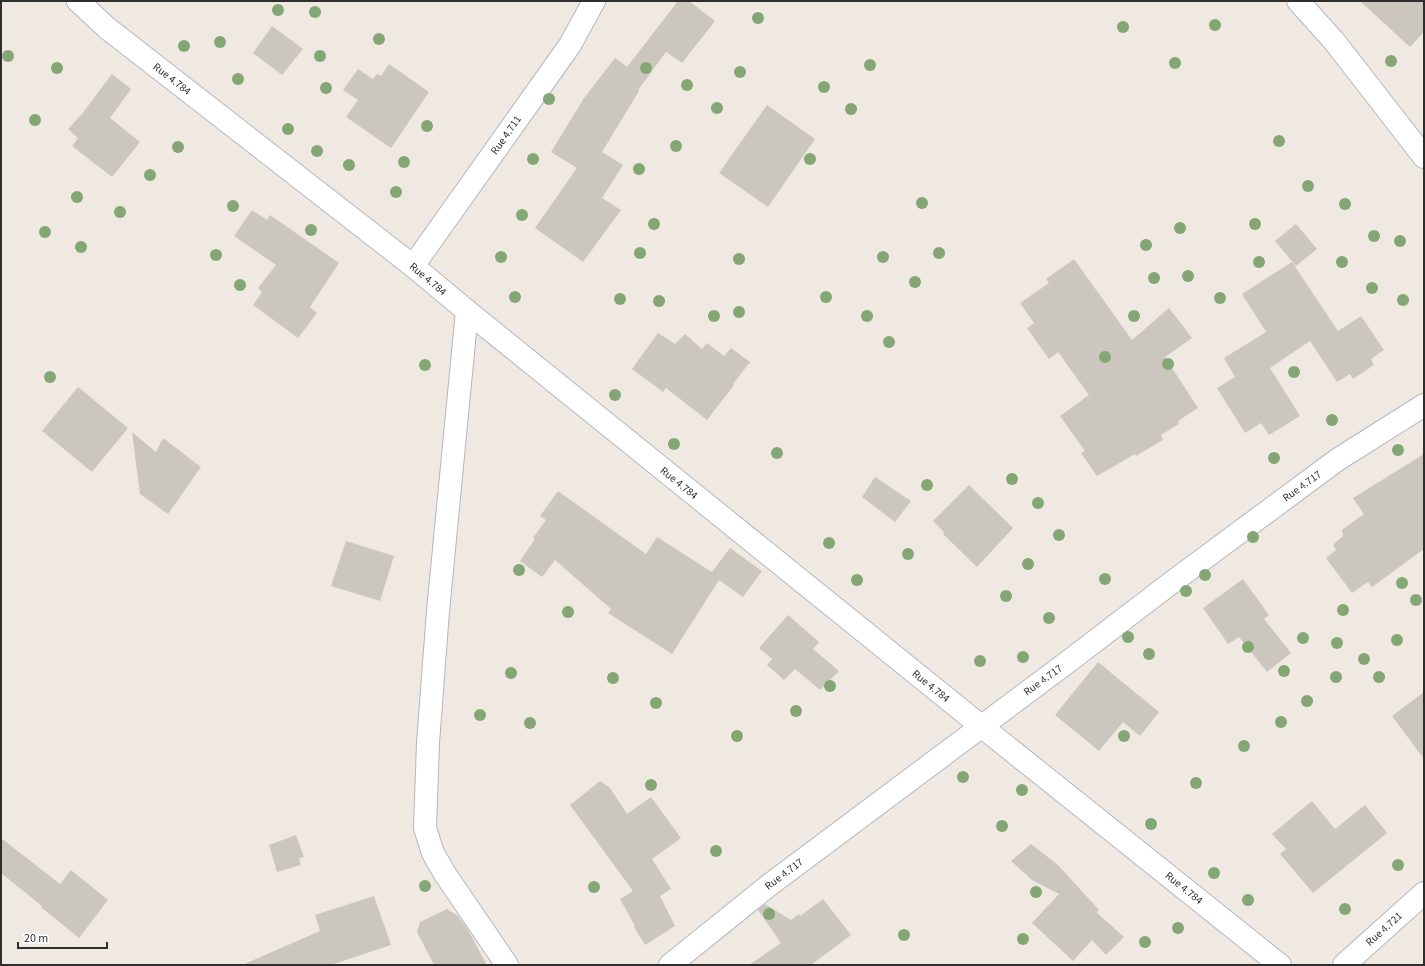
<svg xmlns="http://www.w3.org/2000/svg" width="1425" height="966" viewBox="0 0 1425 966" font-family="'Source Sans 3',sans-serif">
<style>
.building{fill:#cbc7bf}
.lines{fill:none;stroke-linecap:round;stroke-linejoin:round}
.minor-casing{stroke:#b4b7c1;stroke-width:24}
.minor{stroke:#fff;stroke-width:22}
.tree{fill:#84a574}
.labels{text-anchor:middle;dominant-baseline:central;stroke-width:3.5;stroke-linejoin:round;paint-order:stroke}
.street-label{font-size:11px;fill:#2e2e2e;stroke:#fff}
</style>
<rect width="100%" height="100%" fill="#efe9e1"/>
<g class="building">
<path d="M678 1H689L715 21 682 63 666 52 638 90 639 91 602 152 623 165 602 198 621 210 583 262 535 228 577 168 551 152 584 98 615 58 627 67Z"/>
<path d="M1360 1H1424V32L1410 47Z"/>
<path d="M272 26 303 49 282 75 253 53Z"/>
<path d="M389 64 429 92 391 148 346 117 358 100 343 90 358 69 373 79 377 74 381 76Z"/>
<path d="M112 74 131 89 110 118 140 142 112 177 72 146 78 138 68 129 82 114Z"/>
<path d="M767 105 815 139 768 207 719 173Z"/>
<path d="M252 210 267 220 270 215 339 263 310 307 317 313 298 338 253 305 262 292 258 288 276 265 234 236Z"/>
<path d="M1296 224 1317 249 1296 266 1275 241Z"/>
<path d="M1074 259 1132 340 1169 308 1192 338 1165 357 1198 408 1178 421 1179 424 1161 435 1163 440 1136 456 1135 454 1097 476 1081 453 1085 451 1060 416 1089 395 1058 352 1049 359 1027 328 1034 323 1020 303 1049 283 1046 279Z"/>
<path d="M1292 262 1338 331 1361 316 1384 350 1371 359 1374 365 1353 379 1350 374 1337 382 1310 341 1270 368 1300 416 1269 435 1261 423 1245 433 1217 388 1235 377 1224 358 1266 332 1242 294Z"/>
<path d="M658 333 675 344 685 334 702 349 707 343 724 356 731 348 750 362 733 384 734 385 707 420 666 388 663 392 632 369Z"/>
<path d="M78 387 128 428 92 472 42 431Z"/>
<path d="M132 432 156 452 163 438 201 467 168 514 140 494Z"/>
<path d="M1424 454V549L1372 587 1368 582 1352 593 1326 558 1336 550 1333 545 1343 536 1342 530 1364 514 1353 498Z"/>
<path d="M875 477 911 501 895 522 862 497Z"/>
<path d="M969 485 1013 528 977 567 943 534 944 532 933 521Z"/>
<path d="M558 491 646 554 657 537 712 572 730 548 762 571 743 597 719 580 672 654 608 613 611 609 555 560 542 577 520 561 535 539 533 538 546 520 540 516Z"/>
<path d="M346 541 394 556 380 601 331 586Z"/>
<path d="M1243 579 1269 615 1264 619 1291 653 1267 672 1239 637 1228 644 1203 608Z"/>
<path d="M788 615 819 642 813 649 839 671 820 690 795 669 784 680 767 665 772 659 759 648Z"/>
<path d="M1098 662 1159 712 1140 736 1123 722 1099 751 1055 715Z"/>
<path d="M1424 692V759L1392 716Z"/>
<path d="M600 781 610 788 627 814 651 797 681 838 652 859 671 889 660 896 675 926 645 945 634 927 635 926 620 899 633 891 570 805Z"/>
<path d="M1312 801 1335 829 1365 805 1387 833 1313 893 1280 854 1286 849 1272 834Z"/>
<path d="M296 835 304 857 299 858 301 865 277 872 269 845Z"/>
<path d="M1 838 60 884 71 870 108 900 79 938 41 907 42 906 1 873Z"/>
<path d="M1031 844 1058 865 1099 910 1097 912 1095 911 1124 937 1106 955 1092 940 1073 961 1032 923 1059 894 1032 880 1011 861Z"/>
<path d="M374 896 391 945 331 965H242L320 931 315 915Z"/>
<path d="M823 899 851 935 811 965H749L781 943 758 910 765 904 791 920 799 914 800 916Z"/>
<path d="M447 909 458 916 468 930 487 965H434L417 932 420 922Z"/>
</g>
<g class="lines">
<g class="minor-casing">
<g id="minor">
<path d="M78 1 107 28 413 266 467 311 981 726 1280 965"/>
<path d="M1298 1 1334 41 1424 157"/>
<path d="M413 266 570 45 594 1"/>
<path d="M467 311 438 611 428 743 425 828 433 853 445 874 507 965"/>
<path d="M670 965 768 886 1069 661 1171 583 1337 460 1424 405"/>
<path d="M1344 965 1424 893"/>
</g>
</g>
<use href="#minor" class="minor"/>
</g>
<g class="tree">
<circle cx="278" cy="10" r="6"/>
<circle cx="315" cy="12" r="6"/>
<circle cx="758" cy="18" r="6"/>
<circle cx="1215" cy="25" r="6"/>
<circle cx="1123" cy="27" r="6"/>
<circle cx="379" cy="39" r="6"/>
<circle cx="220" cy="42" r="6"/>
<circle cx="184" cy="46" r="6"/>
<circle cx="8" cy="56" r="6"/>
<circle cx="320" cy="56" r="6"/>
<circle cx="1391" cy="61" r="6"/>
<circle cx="1175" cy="63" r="6"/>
<circle cx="870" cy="65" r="6"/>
<circle cx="57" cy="68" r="6"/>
<circle cx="646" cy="68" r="6"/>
<circle cx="740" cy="72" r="6"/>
<circle cx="238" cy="79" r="6"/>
<circle cx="687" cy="85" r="6"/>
<circle cx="824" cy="87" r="6"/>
<circle cx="326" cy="88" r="6"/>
<circle cx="549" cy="99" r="6"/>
<circle cx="717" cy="108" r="6"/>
<circle cx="851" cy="109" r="6"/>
<circle cx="35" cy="120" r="6"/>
<circle cx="427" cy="126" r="6"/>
<circle cx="288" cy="129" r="6"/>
<circle cx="1279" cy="141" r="6"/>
<circle cx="676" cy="146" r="6"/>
<circle cx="178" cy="147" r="6"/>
<circle cx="317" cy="151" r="6"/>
<circle cx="533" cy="159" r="6"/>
<circle cx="810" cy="159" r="6"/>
<circle cx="404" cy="162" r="6"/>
<circle cx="349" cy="165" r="6"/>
<circle cx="639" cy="169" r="6"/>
<circle cx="150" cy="175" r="6"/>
<circle cx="1308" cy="186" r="6"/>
<circle cx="396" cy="192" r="6"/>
<circle cx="77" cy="197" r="6"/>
<circle cx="922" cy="203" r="6"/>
<circle cx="1345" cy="204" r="6"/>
<circle cx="233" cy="206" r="6"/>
<circle cx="120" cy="212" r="6"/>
<circle cx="522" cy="215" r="6"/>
<circle cx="654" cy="224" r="6"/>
<circle cx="1255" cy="224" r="6"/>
<circle cx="1180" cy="228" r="6"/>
<circle cx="311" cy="230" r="6"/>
<circle cx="45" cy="232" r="6"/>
<circle cx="1374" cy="236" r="6"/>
<circle cx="1400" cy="241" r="6"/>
<circle cx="1146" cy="245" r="6"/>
<circle cx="81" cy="247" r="6"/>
<circle cx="640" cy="253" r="6"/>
<circle cx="939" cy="253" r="6"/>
<circle cx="216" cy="255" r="6"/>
<circle cx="501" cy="257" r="6"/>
<circle cx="883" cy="257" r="6"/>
<circle cx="739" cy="259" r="6"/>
<circle cx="1259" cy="262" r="6"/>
<circle cx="1342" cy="262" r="6"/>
<circle cx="1188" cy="276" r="6"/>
<circle cx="1154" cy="278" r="6"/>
<circle cx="915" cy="282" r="6"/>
<circle cx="240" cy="285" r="6"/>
<circle cx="1372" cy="288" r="6"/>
<circle cx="515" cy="297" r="6"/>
<circle cx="826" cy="297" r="6"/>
<circle cx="1220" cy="298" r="6"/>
<circle cx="620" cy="299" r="6"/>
<circle cx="1403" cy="300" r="6"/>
<circle cx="659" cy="301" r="6"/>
<circle cx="739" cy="312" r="6"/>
<circle cx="714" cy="316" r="6"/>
<circle cx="867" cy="316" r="6"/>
<circle cx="1134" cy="316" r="6"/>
<circle cx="889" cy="342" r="6"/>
<circle cx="1105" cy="357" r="6"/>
<circle cx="1168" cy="364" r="6"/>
<circle cx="425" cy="365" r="6"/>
<circle cx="1294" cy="372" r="6"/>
<circle cx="50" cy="377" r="6"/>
<circle cx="615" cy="395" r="6"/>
<circle cx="1332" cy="420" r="6"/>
<circle cx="674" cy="444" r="6"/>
<circle cx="1398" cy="450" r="6"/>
<circle cx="777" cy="453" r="6"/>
<circle cx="1274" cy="458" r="6"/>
<circle cx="1012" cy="479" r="6"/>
<circle cx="927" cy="485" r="6"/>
<circle cx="1038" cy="503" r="6"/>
<circle cx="1059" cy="535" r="6"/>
<circle cx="1253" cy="537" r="6"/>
<circle cx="829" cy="543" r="6"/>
<circle cx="908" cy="554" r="6"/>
<circle cx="1028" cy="564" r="6"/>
<circle cx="519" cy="570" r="6"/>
<circle cx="1205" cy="575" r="6"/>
<circle cx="1105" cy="579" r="6"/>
<circle cx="857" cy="580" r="6"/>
<circle cx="1402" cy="583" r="6"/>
<circle cx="1186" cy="591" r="6"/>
<circle cx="1006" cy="596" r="6"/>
<circle cx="1416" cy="600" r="6"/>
<circle cx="1343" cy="610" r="6"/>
<circle cx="568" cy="612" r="6"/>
<circle cx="1049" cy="618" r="6"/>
<circle cx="1128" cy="637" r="6"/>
<circle cx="1303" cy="638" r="6"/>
<circle cx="1397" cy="640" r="6"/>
<circle cx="1337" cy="643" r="6"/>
<circle cx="1248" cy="647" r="6"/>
<circle cx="1149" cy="654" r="6"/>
<circle cx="1023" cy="657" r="6"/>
<circle cx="1364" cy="659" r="6"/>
<circle cx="980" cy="661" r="6"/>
<circle cx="1284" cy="671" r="6"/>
<circle cx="511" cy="673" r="6"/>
<circle cx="1336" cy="677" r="6"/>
<circle cx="1379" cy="677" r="6"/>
<circle cx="613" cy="678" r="6"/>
<circle cx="830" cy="686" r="6"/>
<circle cx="1307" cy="701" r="6"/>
<circle cx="656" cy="703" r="6"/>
<circle cx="796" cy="711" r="6"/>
<circle cx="480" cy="715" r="6"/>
<circle cx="1281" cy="722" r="6"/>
<circle cx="530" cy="723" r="6"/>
<circle cx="737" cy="736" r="6"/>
<circle cx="1124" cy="736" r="6"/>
<circle cx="1244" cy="746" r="6"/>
<circle cx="963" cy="777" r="6"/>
<circle cx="1196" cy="783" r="6"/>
<circle cx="651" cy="785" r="6"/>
<circle cx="1022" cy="790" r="6"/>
<circle cx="1151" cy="824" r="6"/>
<circle cx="1002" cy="826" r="6"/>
<circle cx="716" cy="851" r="6"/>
<circle cx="1398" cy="865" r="6"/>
<circle cx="1214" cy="873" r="6"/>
<circle cx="425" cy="886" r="6"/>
<circle cx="594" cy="887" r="6"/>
<circle cx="1036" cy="892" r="6"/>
<circle cx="1248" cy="900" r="6"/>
<circle cx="1345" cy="909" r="6"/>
<circle cx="769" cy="914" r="6"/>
<circle cx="1178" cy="928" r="6"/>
<circle cx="904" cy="935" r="6"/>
<circle cx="1023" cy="939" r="6"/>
<circle cx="1145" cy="942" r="6"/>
</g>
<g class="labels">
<g class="street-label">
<text transform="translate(172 79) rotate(38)">Rue 4.784</text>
<text transform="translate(506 135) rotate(-55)">Rue 4.711</text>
<text transform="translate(428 279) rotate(40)">Rue 4.784</text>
<text transform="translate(679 483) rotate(39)">Rue 4.784</text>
<text transform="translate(1302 486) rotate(-36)">Rue 4.717</text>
<text transform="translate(1043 680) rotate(-36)">Rue 4.717</text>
<text transform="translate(931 686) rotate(39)">Rue 4.784</text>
<text transform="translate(784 874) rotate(-37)">Rue 4.717</text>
<text transform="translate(1184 888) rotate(39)">Rue 4.784</text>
<text transform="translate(1384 929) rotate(-42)">Rue 4.721</text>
</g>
</g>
<rect width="1425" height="966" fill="none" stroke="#2e2e2e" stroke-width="4"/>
<path d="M18 942v6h89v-6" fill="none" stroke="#2e2e2e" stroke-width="2"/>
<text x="24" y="942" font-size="12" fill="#2e2e2e" stroke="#ffffff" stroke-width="3" paint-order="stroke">20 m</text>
</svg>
